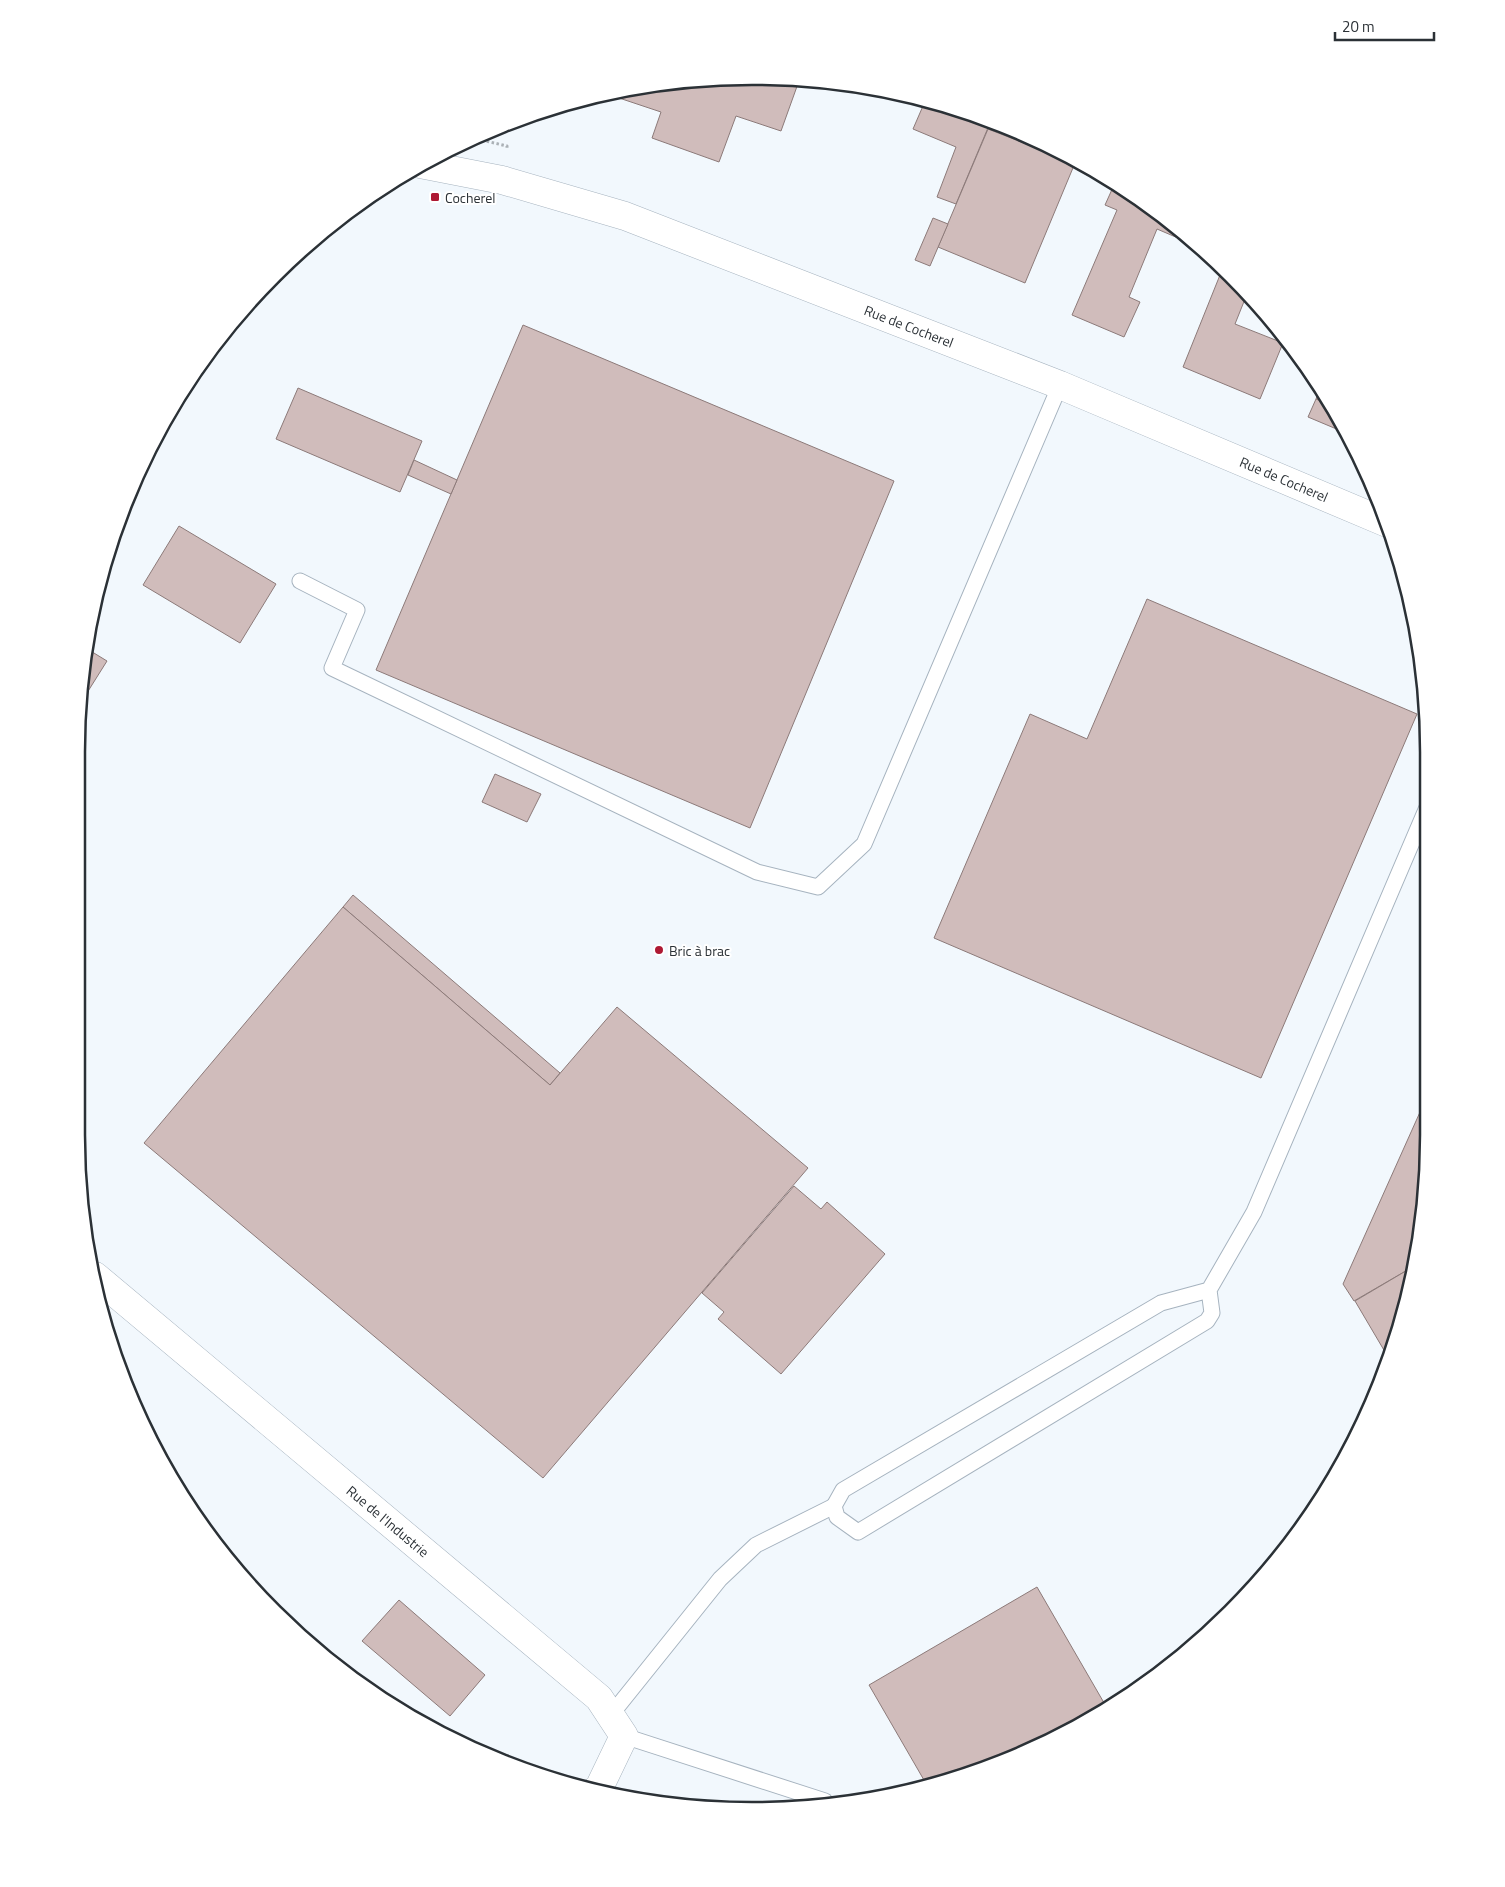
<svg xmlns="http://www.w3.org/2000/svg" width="1505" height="1887" viewBox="0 0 1505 1887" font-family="'Titillium Web',sans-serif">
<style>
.building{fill:#d0bcbb;stroke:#8c7a79}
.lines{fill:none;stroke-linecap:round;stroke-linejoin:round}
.service-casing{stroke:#a6b3bf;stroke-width:17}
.minor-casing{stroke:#a6b3bf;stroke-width:29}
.tertiary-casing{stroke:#a6b3bf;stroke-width:29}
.path{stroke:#abb1b6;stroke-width:3;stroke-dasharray:2.5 2.5;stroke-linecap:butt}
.service{stroke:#fff;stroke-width:15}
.minor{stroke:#fff;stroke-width:28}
.tertiary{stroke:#fff;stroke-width:28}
.poi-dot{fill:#ae1933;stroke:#fff;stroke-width:2}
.labels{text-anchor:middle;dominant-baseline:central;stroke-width:4;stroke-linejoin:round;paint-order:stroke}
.poi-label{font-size:14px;fill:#2b3136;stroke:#fff;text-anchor:start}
.street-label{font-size:14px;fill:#2b3136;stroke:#fff}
.rim{fill:none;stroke:#2b3136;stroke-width:2.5}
</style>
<rect width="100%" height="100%" fill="#f2f8fd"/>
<g class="building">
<path d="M800 78 781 131 736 116 719 162 652 138 661 112 616 97 617 93 665 82Z"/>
<path d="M926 99 990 123 956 204 937 197 956 147 913 129Z"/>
<path d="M988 129 1075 163 1025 283 938 247Z"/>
<path d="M1114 185 1164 216 1181 232 1178 238 1157 229 1129 297 1140 302 1124 337 1072 315 1117 210 1105 205Z"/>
<path d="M933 218 948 224 930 266 915 260Z"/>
<path d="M294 257 298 260 279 283 273 278Z"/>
<path d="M1222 270 1247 294 1235 324 1283 343 1260 399 1183 367Z"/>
<path d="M523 325 894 481 750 828 376 670Z"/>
<path d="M298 388 422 441 400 492 276 439Z"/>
<path d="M1320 389 1331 405 1316 399Z"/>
<path d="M1316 399 1331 405 1338 415 1346 433 1308 417Z"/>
<path d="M414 460 457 480 451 494 408 475Z"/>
<path d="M179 526 276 584 240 643 143 585Z"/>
<path d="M1147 599 1417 714 1261 1078 934 938 1030 714 1087 739Z"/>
<path d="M89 650 107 661 85 696 81 693Z"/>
<path d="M495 774 541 794 527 822 482 802Z"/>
<path d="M353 895 560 1073 550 1085 343 907Z"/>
<path d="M343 907 550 1085 617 1007 808 1168 543 1478 144 1143Z"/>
<path d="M1429 1092V1135L1416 1265 1354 1301 1343 1284Z"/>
<path d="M794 1186 821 1209 827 1202 885 1254 781 1374 718 1319 724 1312 702 1293Z"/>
<path d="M1416 1265V1266L1388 1357 1355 1301Z"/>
<path d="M1037 1587 1107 1708 1090 1720 928 1787 869 1685Z"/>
<path d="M399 1600 485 1675 450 1716 362 1641Z"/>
</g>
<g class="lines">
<g class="service-casing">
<g id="service">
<path d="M300 581 357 610 332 668 757 872 818 887 864 844 1060 385"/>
<path d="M1209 1290 1161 1303 843 1490 834 1506 837 1517 858 1532 1207 1321 1212 1313 1209 1290 1254 1212 1428 805"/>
<path d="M610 1716 720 1579 756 1545 834 1506"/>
<path d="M624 1736 825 1801"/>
</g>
</g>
<g class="minor-casing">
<path id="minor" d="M95 1276 599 1698 624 1736 599 1788 596 1790"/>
</g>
<g class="tertiary-casing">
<path id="tertiary" d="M420 164 502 180 625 216 1060 385 1387 523"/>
</g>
<path class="path" d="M477 139 507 146V149"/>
<use href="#service" class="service"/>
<use href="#minor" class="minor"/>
<use href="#tertiary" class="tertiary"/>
</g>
<g class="poi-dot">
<rect x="430" y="192" width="10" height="10" rx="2.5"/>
<circle cx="659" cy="950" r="5"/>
</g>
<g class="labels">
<g class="poi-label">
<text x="445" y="197">Cocherel</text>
<text x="669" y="950">Bric à brac</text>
</g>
<g class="street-label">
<text transform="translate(909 326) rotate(21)">Rue de Cocherel</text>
<text transform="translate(1284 479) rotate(23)">Rue de Cocherel</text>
<text transform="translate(388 1521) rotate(40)">Rue de l'Industrie</text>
</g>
</g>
<path d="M0 0H1505V1887H0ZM752 85H753A667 667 0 0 1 1420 752V1135A667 667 0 0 1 753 1802H752A667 667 0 0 1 85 1135V752A667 667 0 0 1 752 85Z" fill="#fff" fill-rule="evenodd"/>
<path class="rim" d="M752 85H753A667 667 0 0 1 1420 752V1135A667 667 0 0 1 753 1802H752A667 667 0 0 1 85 1135V752A667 667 0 0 1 752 85Z"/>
<path d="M1335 32v8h99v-8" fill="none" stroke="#2b3136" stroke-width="2.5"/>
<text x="1342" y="32" font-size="15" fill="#2b3136" stroke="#ffffff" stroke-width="4" paint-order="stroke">20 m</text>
</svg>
